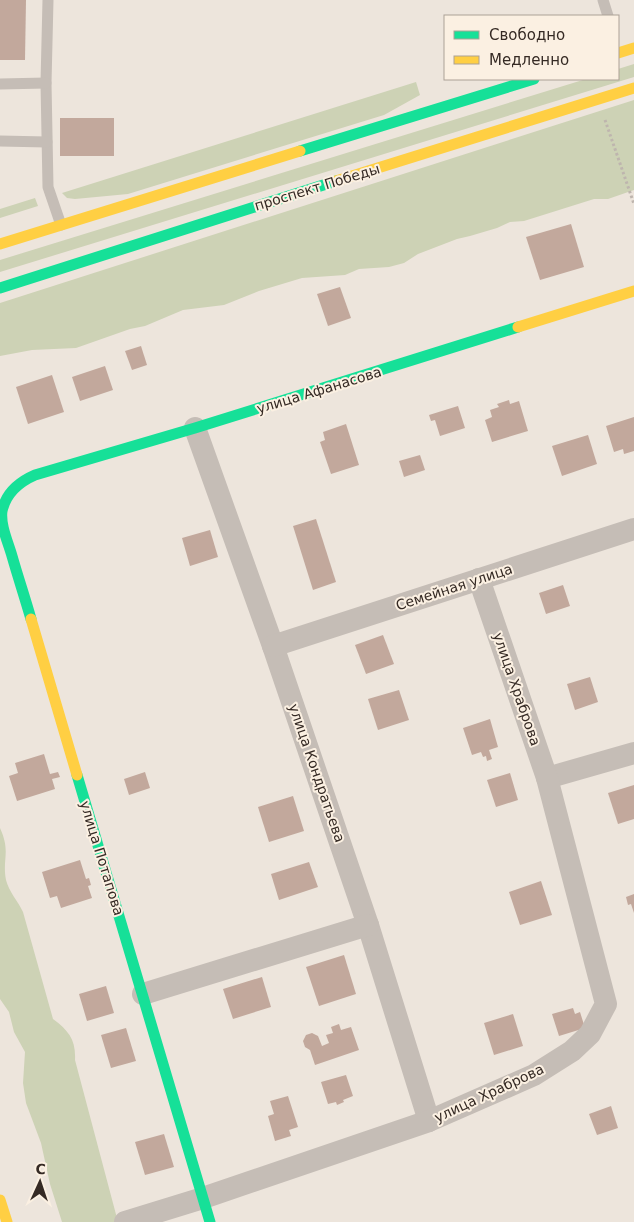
<svg xmlns="http://www.w3.org/2000/svg" width="634" height="1222" viewBox="0 0 634 1222" font-family="'DejaVu Sans',sans-serif">
<style>
.green{fill:#cdd2b5}
.building{fill:#c2a89c}
.lines{fill:none;stroke-linecap:round;stroke-linejoin:round}
.path{stroke:#beb5ae;stroke-width:3;stroke-dasharray:2.5 2.5;stroke-linecap:butt}
.lane{stroke:#c5bdb6;stroke-width:11}
.street{stroke:#c5bdb6;stroke-width:22}
.fast{stroke:#16e098;stroke-width:11}
.slow{stroke:#ffcf43;stroke-width:11}
.labels{text-anchor:middle;dominant-baseline:central;stroke-width:4;stroke-linejoin:round;paint-order:stroke}
.street-label{font-size:14px;fill:#352a24;stroke:#fbf0e2}
</style>
<rect width="100%" height="100%" fill="#ede5dc"/>
<g class="green">
<path d="M634 64V77L0 272V260L586 79H618V69Z"/>
<path d="M416 82 420 95 384 115 128 194 75 199 67 198 62 193Z"/>
<path d="M634 100V190L608 199H594L524 221 510 222 497 228 470 236 457 239 418 254 404 263 389 267 359 269 345 275 302 278 259 291 224 305 183 310 145 326 130 329 76 348 32 350 0 356V303Z"/>
<path d="M35 198 38 206 0 218V209Z"/>
<path d="M0 828C11 852 2 859 6 880 9 892 18 901 23 912L53 1019C69 1031 76 1040 75 1060L118 1222H62L50 1184 41 1143 26 1103 23 1083 25 1052 14 1032 9 1012 0 999Z"/>
</g>
<g class="building">
<path d="M0 0H26L25 60H0Z"/>
<rect x="60" y="118" width="54" height="38"/>
<path d="M571 224 584 267 540 280 526 237Z"/>
<path d="M340 287 351 318 328 326 317 294Z"/>
<path d="M141 346 147 365 132 370 125 351Z"/>
<path d="M105 366 113 390 80 401 72 377Z"/>
<path d="M52 375 64 412 28 424 16 387Z"/>
<path d="M509 400 510 404 519 401 528 431 492 442 485 420 492 417 490 410 499 407 497 404Z"/>
<path d="M458 406 465 428 440 436 435 420 431 421 429 415Z"/>
<path d="M634 417V451L624 454 623 449 614 452 606 426Z"/>
<path d="M346 424 359 465 331 474 320 442 325 440 323 432Z"/>
<path d="M588 435 597 464 562 476 552 446Z"/>
<path d="M420 455 425 470 404 477 399 461Z"/>
<path d="M316 519 336 582 313 590 293 526Z"/>
<path d="M210 530 218 557 190 566 182 538Z"/>
<path d="M563 585 570 606 546 614 539 593Z"/>
<path d="M383 635 394 664 366 674 355 645Z"/>
<path d="M590 677 598 702 575 710 567 684Z"/>
<path d="M399 690 409 720 378 730 368 699Z"/>
<path d="M490 719 498 747 489 750 492 759 487 761 486 756 483 757 481 752 472 755 463 728Z"/>
<path d="M44 754 50 774 58 772 60 777 52 779 55 789 17 801 9 776 18 773 15 763Z"/>
<path d="M145 772 150 788 129 795 124 779Z"/>
<path d="M510 773 518 800 496 807 487 780Z"/>
<path d="M634 785V819L618 824 608 793Z"/>
<path d="M293 796 304 831 269 842 258 807Z"/>
<path d="M80 860 86 879 89 878 91 885 88 886 92 898 61 908 57 896 50 898 42 872Z"/>
<path d="M309 862 318 887 279 900 271 874Z"/>
<path d="M541 881 552 915 520 925 509 892Z"/>
<path d="M634 894V913L631 904 628 905 626 897Z"/>
<path d="M344 955 356 994 319 1006 306 967Z"/>
<path d="M262 977 271 1007 233 1019 223 989Z"/>
<path d="M106 986 114 1013 87 1021 79 994Z"/>
<path d="M573 1008 575 1014 580 1012 585 1028 559 1036 552 1014Z"/>
<path d="M513 1014 523 1046 494 1055 484 1023Z"/>
<path d="M339 1024 341 1030 351 1027 359 1050 315 1065 310 1050 305 1047 303 1041 306 1035 312 1033 318 1036 322 1046 329 1043 326 1035 333 1033 331 1027Z"/>
<path d="M126 1028 136 1061 111 1068 101 1035Z"/>
<path d="M346 1075 353 1096 343 1100 344 1102 337 1105 336 1102 328 1104 321 1082Z"/>
<path d="M288 1096 298 1127 289 1130 291 1136 275 1141 268 1116 274 1114 270 1101Z"/>
<path d="M611 1106 618 1128 597 1135 589 1114Z"/>
<path d="M164 1134 174 1167 145 1175 135 1142Z"/>
</g>
<g class="lines">
<path class="path" d="M605 120 634 204"/>
<g class="lane">
<path d="M48 0 46 83 48 187 61 225"/>
<path d="M603 0 608 16"/>
<path d="M0 84 46 83"/>
<path d="M0 141 47 142"/>
</g>
<g class="street">
<path d="M195 428 273 646 368 925 429 1121"/>
<path d="M273 646 634 529"/>
<path d="M547 778 634 753"/>
<path d="M143 994 368 925"/>
<path d="M125 1222 203 1198 429 1121 534 1075 572 1051 590 1034 606 1004 547 778 479 579"/>
</g>
<g class="fast">
<path d="M300 151 534 79"/>
<path d="M0 288 336 181"/>
<path d="M31 619C25 598 18 577 12 556 8 542 0 525 2 511 6 493 19 482 35 475L195 428 518 327"/>
<path d="M77 775 210 1222"/>
</g>
<g class="slow">
<path d="M618 53 634 48"/>
<path d="M336 181 634 88"/>
<path d="M0 244 300 151"/>
<path d="M518 327 634 291"/>
<path d="M31 619 77 775"/>
<path d="M0 1200 7 1222"/>
</g>
</g>
<g class="labels">
<g class="street-label">
<text transform="translate(317 187) rotate(-17)">проспект Победы</text>
<text transform="translate(319 390) rotate(-17)">улица Афанасова</text>
<text transform="translate(454 587) rotate(-18)">Семейная улица</text>
<text transform="translate(517 689) rotate(71)">улица Храброва</text>
<text transform="translate(317 773) rotate(71)">улица Кондратьева</text>
<text transform="translate(102 858) rotate(73)">улица Потапова</text>
<text transform="translate(489 1093) rotate(-25)">улица Храброва</text>
</g>
</g>
<rect x="444" y="15" width="175" height="65" fill="#fbf0e2" stroke="#aca196"/>
<rect x="454" y="31" width="25" height="8" fill="#16e098" stroke="#aca196"/>
<text x="489" y="40" font-size="15" fill="#352a24">Свободно</text>
<rect x="454" y="56" width="25" height="8" fill="#ffcf43" stroke="#aca196"/>
<text x="489" y="65" font-size="15" fill="#352a24">Медленно</text>
<g transform="translate(40 1182) rotate(3)" stroke="#fbf0e2" stroke-width="4" paint-order="stroke">
<path d="M0-4L9 19L0 12L-9 19Z" fill="#352a24"/>
<text y="-8" font-size="14" font-weight="bold" text-anchor="middle" fill="#352a24">С</text>
</g>
</svg>
